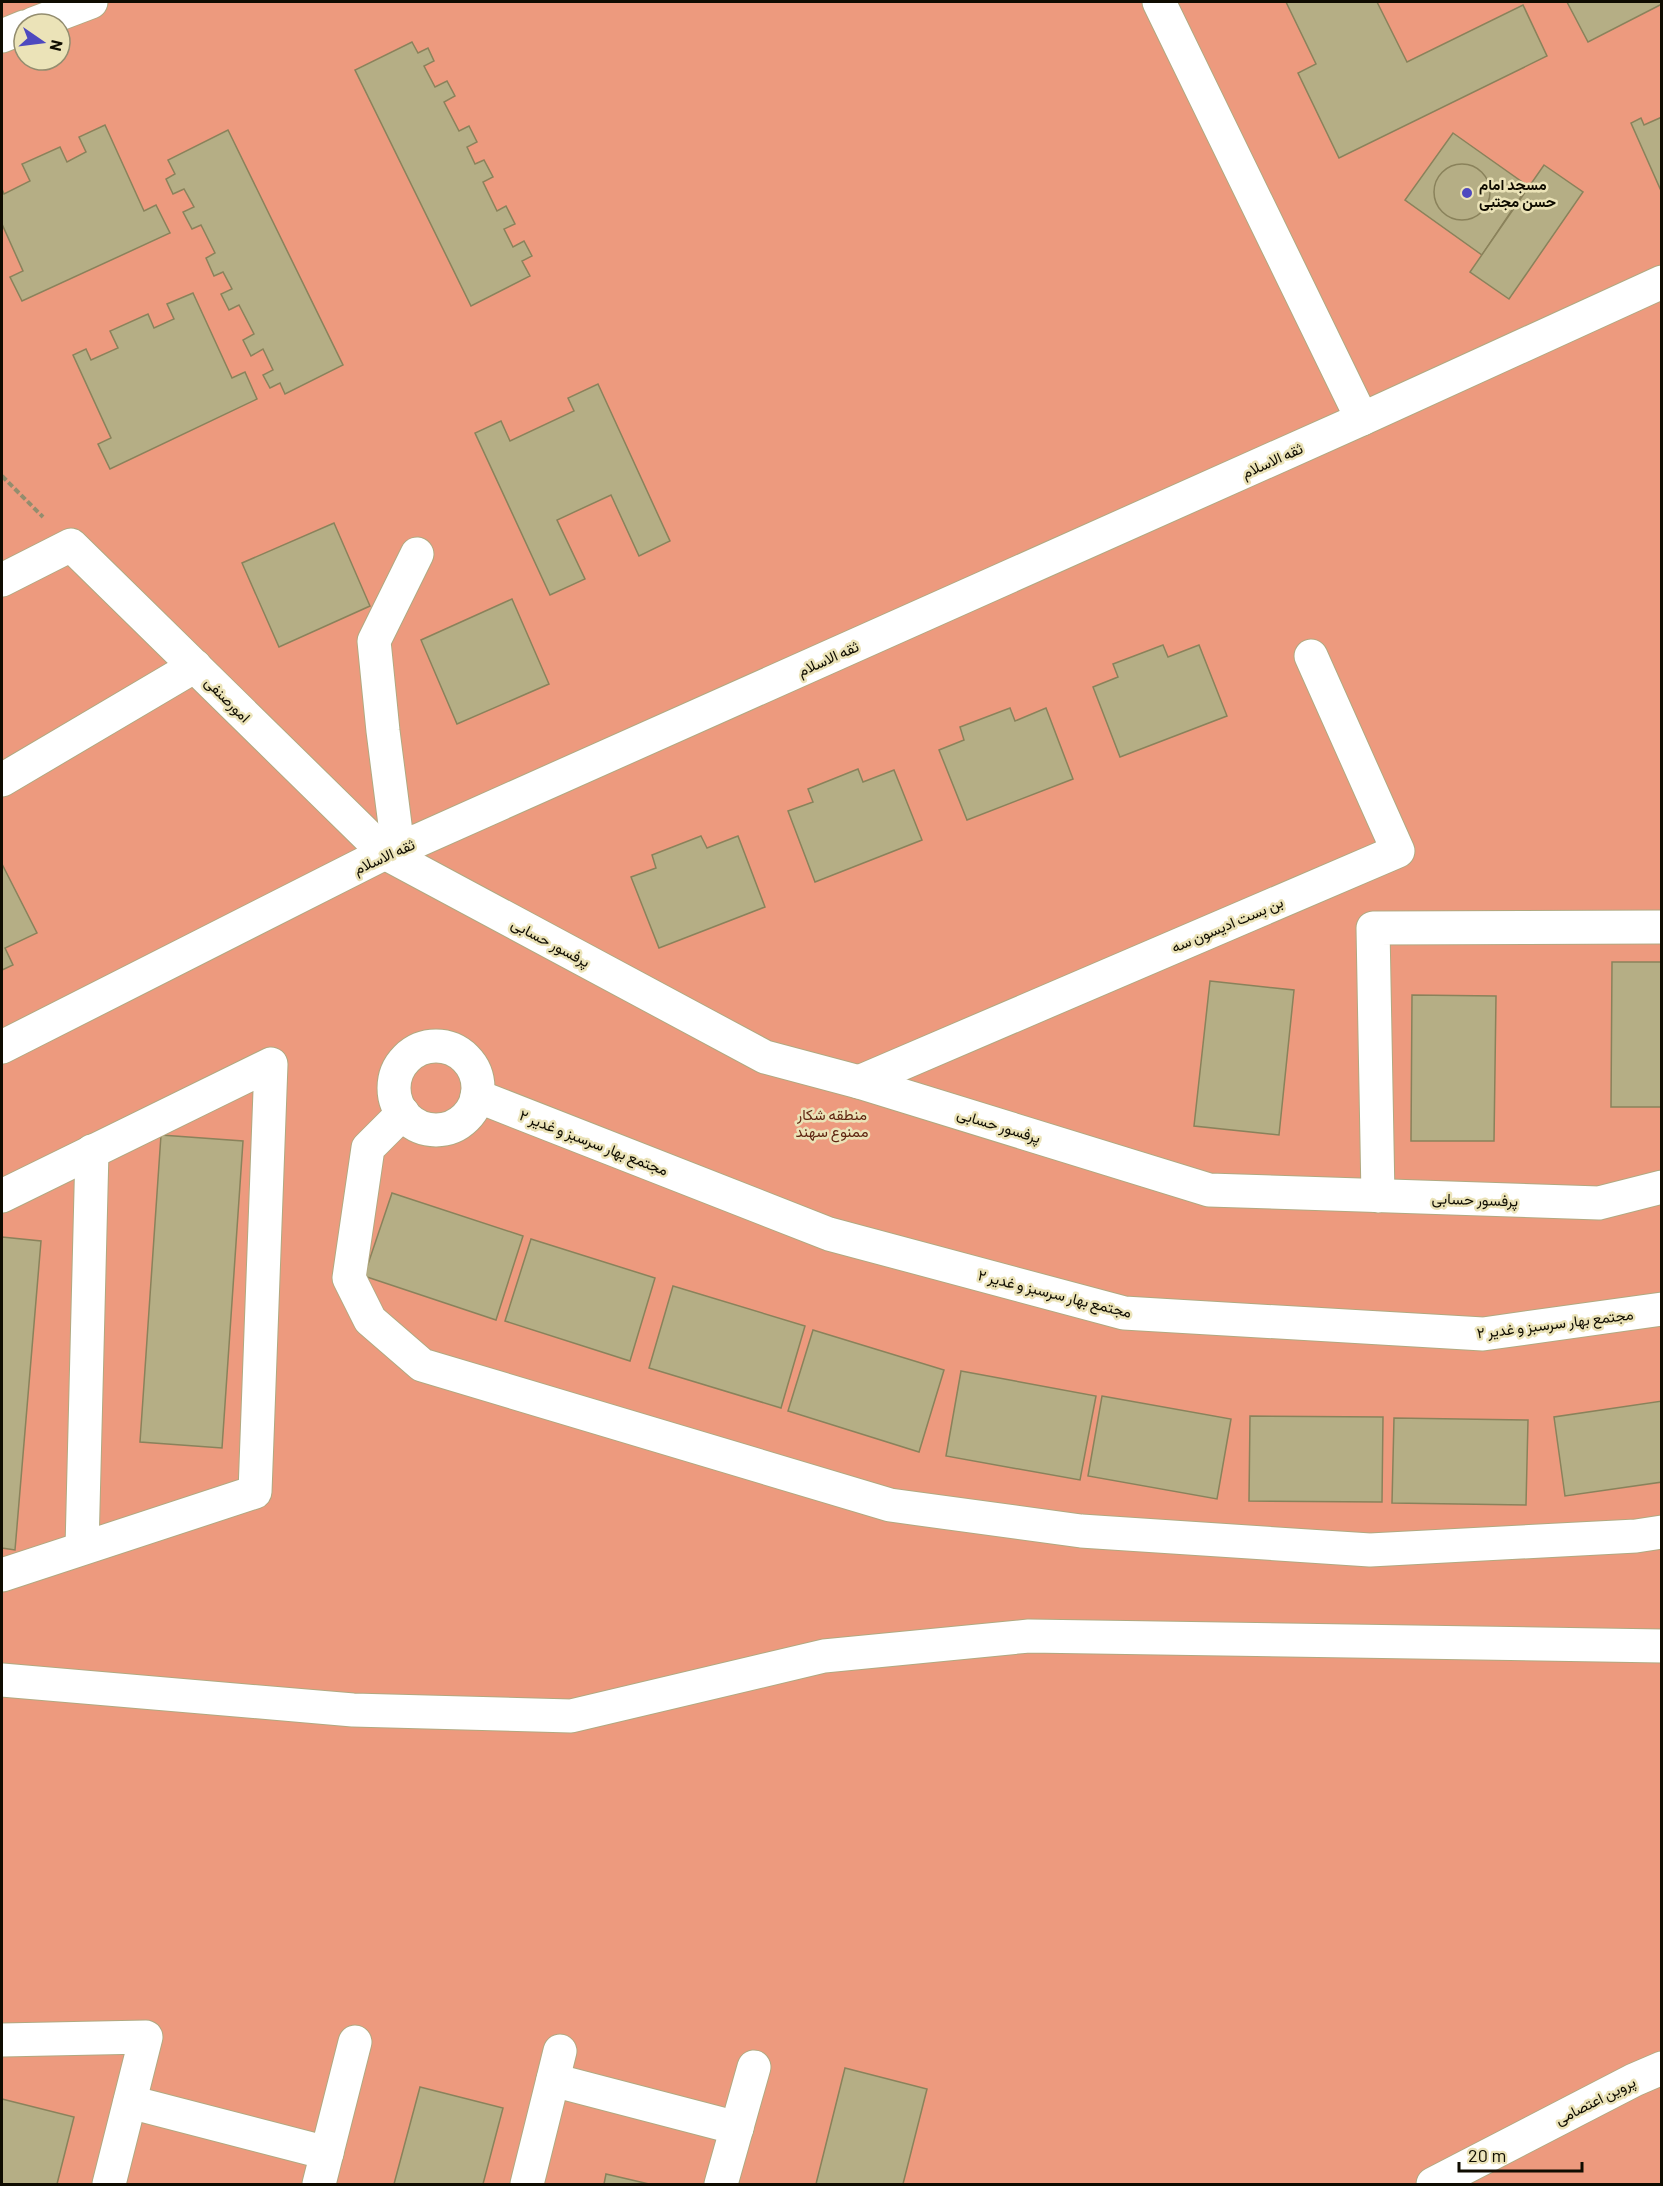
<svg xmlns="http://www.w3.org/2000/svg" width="1663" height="2186" viewBox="0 0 1663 2186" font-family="Barlow,Vazirmatn,sans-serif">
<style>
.green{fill:#ed9a7e;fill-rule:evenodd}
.building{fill:#b5ae85;stroke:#8a825b;stroke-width:1.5}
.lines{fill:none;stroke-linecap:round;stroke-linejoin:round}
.minor-casing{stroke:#b1a980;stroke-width:35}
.tertiary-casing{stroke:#b1a980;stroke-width:35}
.secondary-casing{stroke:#b1a980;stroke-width:35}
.path{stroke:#938d6e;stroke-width:4;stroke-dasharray:6 3;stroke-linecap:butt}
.minor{stroke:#fff;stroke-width:33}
.tertiary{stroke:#fff;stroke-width:33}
.secondary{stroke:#fff;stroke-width:33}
.poi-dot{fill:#4e49bf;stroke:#ebe3b8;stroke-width:2}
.labels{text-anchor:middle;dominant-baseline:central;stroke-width:5;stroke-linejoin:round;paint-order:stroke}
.poi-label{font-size:15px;font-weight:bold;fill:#0f0c01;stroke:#ebe3b8;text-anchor:start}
.street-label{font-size:15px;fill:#0f0c01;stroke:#ebe3b8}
.park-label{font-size:15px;fill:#602612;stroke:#ebe3b8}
</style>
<rect width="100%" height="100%" fill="#ded6ac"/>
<path class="green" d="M2 2H1661V2184H2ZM24 24H60V60H24Z"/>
<g class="building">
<path d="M1286 2H1377L1407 62 1523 5 1547 56 1339 158 1298 73 1316 64Z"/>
<path d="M1567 2H1662V4L1588 42Z"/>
<path d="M412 42 418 53 428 48 434 61 424 66 435 87 447 81 455 96 444 102 459 131 469 126 477 142 467 147 475 164 484 160 493 177 483 182 497 211 506 206 515 224 504 229 513 247 524 241 532 256 522 261 530 276 471 306 355 70Z"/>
<path d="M1662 117V193L1631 123 1641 118 1644 125Z"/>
<path d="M105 125 144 211 156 205 170 233 22 301 10 277 23 271 2 224V189L4 194 30 181 22 164 60 147 67 162 86 152 79 137Z"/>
<path d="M228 130 343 365 285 394 280 383 270 388 263 375 273 370 263 349 251 356 243 340 254 334 239 305 229 310 221 294 232 289 223 272 214 276 206 258 215 253 201 225 192 229 183 212 194 207 184 189 173 194 166 179 175 174 168 160Z"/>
<path d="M1453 133 1528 186 1482 255 1405 200Z"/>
<circle cx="1462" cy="192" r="28"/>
<path d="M1544 165 1583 192 1509 299 1470 272Z"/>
<path d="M193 293 232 378 245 372 257 399 110 469 98 444 111 438 73 355 86 349 91 360 118 348 110 331 148 314 154 328 174 319 167 304Z"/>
<path d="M598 384 670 541 639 556 611 495 557 520 585 579 550 595 475 433 501 421 510 441 574 411 568 398Z"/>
<path d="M334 523 370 606 279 647 242 563Z"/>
<path d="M512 599 549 684 457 724 421 640Z"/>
<path d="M1163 645 1168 657 1199 645 1227 716 1120 757 1093 687 1118 677 1113 664Z"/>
<path d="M1010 708 1015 721 1046 708 1073 779 967 820 939 750 964 740 960 727Z"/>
<path d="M858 769 863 782 894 770 922 840 815 882 788 811 813 802 808 789Z"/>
<path d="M701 836 707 848 738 836 765 907 659 948 631 877 656 868 652 855Z"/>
<path d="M2 864 37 933 5 948 13 965 2 970Z"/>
<path d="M1612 962H1662V1107H1611Z"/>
<path d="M1210 981 1294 990 1279 1135 1194 1126Z"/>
<path d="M1412 995 1496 996 1494 1141H1411Z"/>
<path d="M161 1135 243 1141 222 1448 140 1442Z"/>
<path d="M392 1193 523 1236 496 1320 364 1276Z"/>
<path d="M2 1237 41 1241 15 1550 2 1548Z"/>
<path d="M531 1239 655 1278 630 1361 505 1321Z"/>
<path d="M673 1286 805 1326 781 1408 649 1368Z"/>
<path d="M813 1330 944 1370 919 1452 788 1411Z"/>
<path d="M961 1371 1096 1396 1080 1480 946 1456Z"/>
<path d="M1102 1396 1231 1419 1217 1499 1088 1476Z"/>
<path d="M1662 1401V1482L1565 1496 1554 1417Z"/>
<path d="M1250 1416 1383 1417 1382 1502 1249 1501Z"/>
<path d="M1394 1418 1528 1420 1526 1505 1392 1503Z"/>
<path d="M845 2068 927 2089 903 2184H816Z"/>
<path d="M420 2087 503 2108 483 2184H394Z"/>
<path d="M2 2099 74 2117 57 2184H2Z"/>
<path d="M606 2174 649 2184H604Z"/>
</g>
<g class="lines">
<g class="minor-casing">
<g id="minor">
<path d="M1159 2 1362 419"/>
<path d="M2 580 71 545 385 853 765 1057 859 1082 1209 1190 1599 1203 1662 1187"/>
<path d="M2 780 195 666"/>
<path d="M398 848 383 731 374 641 417 554"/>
<circle cx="436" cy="1088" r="42"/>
<path d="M859 1082 1398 851 1311 656"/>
<path d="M477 1096 829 1234 1124 1313 1483 1334 1662 1309"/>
<path d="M403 1113 368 1148 349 1278 370 1320 422 1365 890 1505 1081 1531 1370 1550 1636 1536 1662 1532"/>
<path d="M2 1196 271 1064 255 1492 2 1575"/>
<path d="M1378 1196 1373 928 1662 927"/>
<path d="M82 1548 92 1151"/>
<path d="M2 1680 353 1710 571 1716 824 1656 1029 1636 1662 1646"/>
<path d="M2 2040 146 2037 109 2184"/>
<path d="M553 2080 737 2128"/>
<path d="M130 2102 327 2153"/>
<path d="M319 2184 355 2042"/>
<path d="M527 2184 560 2051"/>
<path d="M721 2184 754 2067"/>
</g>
</g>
<g class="tertiary-casing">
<g id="tertiary">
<path d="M2 1047 385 853 419 840 1362 419 1662 282"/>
<path d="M1433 2184 1634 2080 1662 2068"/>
</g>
</g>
<g class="secondary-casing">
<g id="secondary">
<path d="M33 24 91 2"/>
<path d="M2 36 24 27"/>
</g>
</g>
<path class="path" d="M2 476 43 517"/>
<use href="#minor" class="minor"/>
<use href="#tertiary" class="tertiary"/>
<use href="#secondary" class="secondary"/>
</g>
<circle class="poi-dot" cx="1467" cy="193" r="6"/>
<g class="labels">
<g class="poi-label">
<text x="1479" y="184">مسجد امام<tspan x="1479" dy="17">حسن مجتبی</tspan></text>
</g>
<g class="street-label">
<text transform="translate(1272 460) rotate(-24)">ثقه الاسلام</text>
<text transform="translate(828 658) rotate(-24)">ثقه الاسلام</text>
<text transform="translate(228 699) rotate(45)">امورصنفی</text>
<text transform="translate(384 856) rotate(-24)">ثقه الاسلام</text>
<text transform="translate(1227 924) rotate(-23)">بن بست ادیسون سه</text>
<text transform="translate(551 942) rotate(28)">پرفسور حسابی</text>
<text transform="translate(999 1125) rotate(17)">پرفسور حسابی</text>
<text transform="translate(594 1142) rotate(21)">مجتمع بهار سرسبز و غدیر ۲</text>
<text transform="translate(1475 1199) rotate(2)">پرفسور حسابی</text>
<text transform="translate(1055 1293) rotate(14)">مجتمع بهار سرسبز و غدیر ۲</text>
<text transform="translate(1555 1323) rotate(-7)">مجتمع بهار سرسبز و غدیر ۲</text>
<text transform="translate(1595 2100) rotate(-27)">پروین اعتصامی</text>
</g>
<g class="park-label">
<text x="832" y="1114">منطقه شکار<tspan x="832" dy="17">ممنوع سهند</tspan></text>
</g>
</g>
<rect width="1663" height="2186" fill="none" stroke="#0f0c01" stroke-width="6"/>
<g transform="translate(42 42) rotate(104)"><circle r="28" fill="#ebe3b8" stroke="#938d6f" stroke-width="1.5"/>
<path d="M0-4.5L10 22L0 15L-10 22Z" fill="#4e49bf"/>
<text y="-9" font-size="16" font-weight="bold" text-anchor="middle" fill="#0f0c01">N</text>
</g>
<path d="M1459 2162v9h123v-9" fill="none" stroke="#0f0c01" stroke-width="3"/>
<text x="1468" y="2162" font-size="18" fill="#0f0c01" stroke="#ebe3b8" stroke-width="4.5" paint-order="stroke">20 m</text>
</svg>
